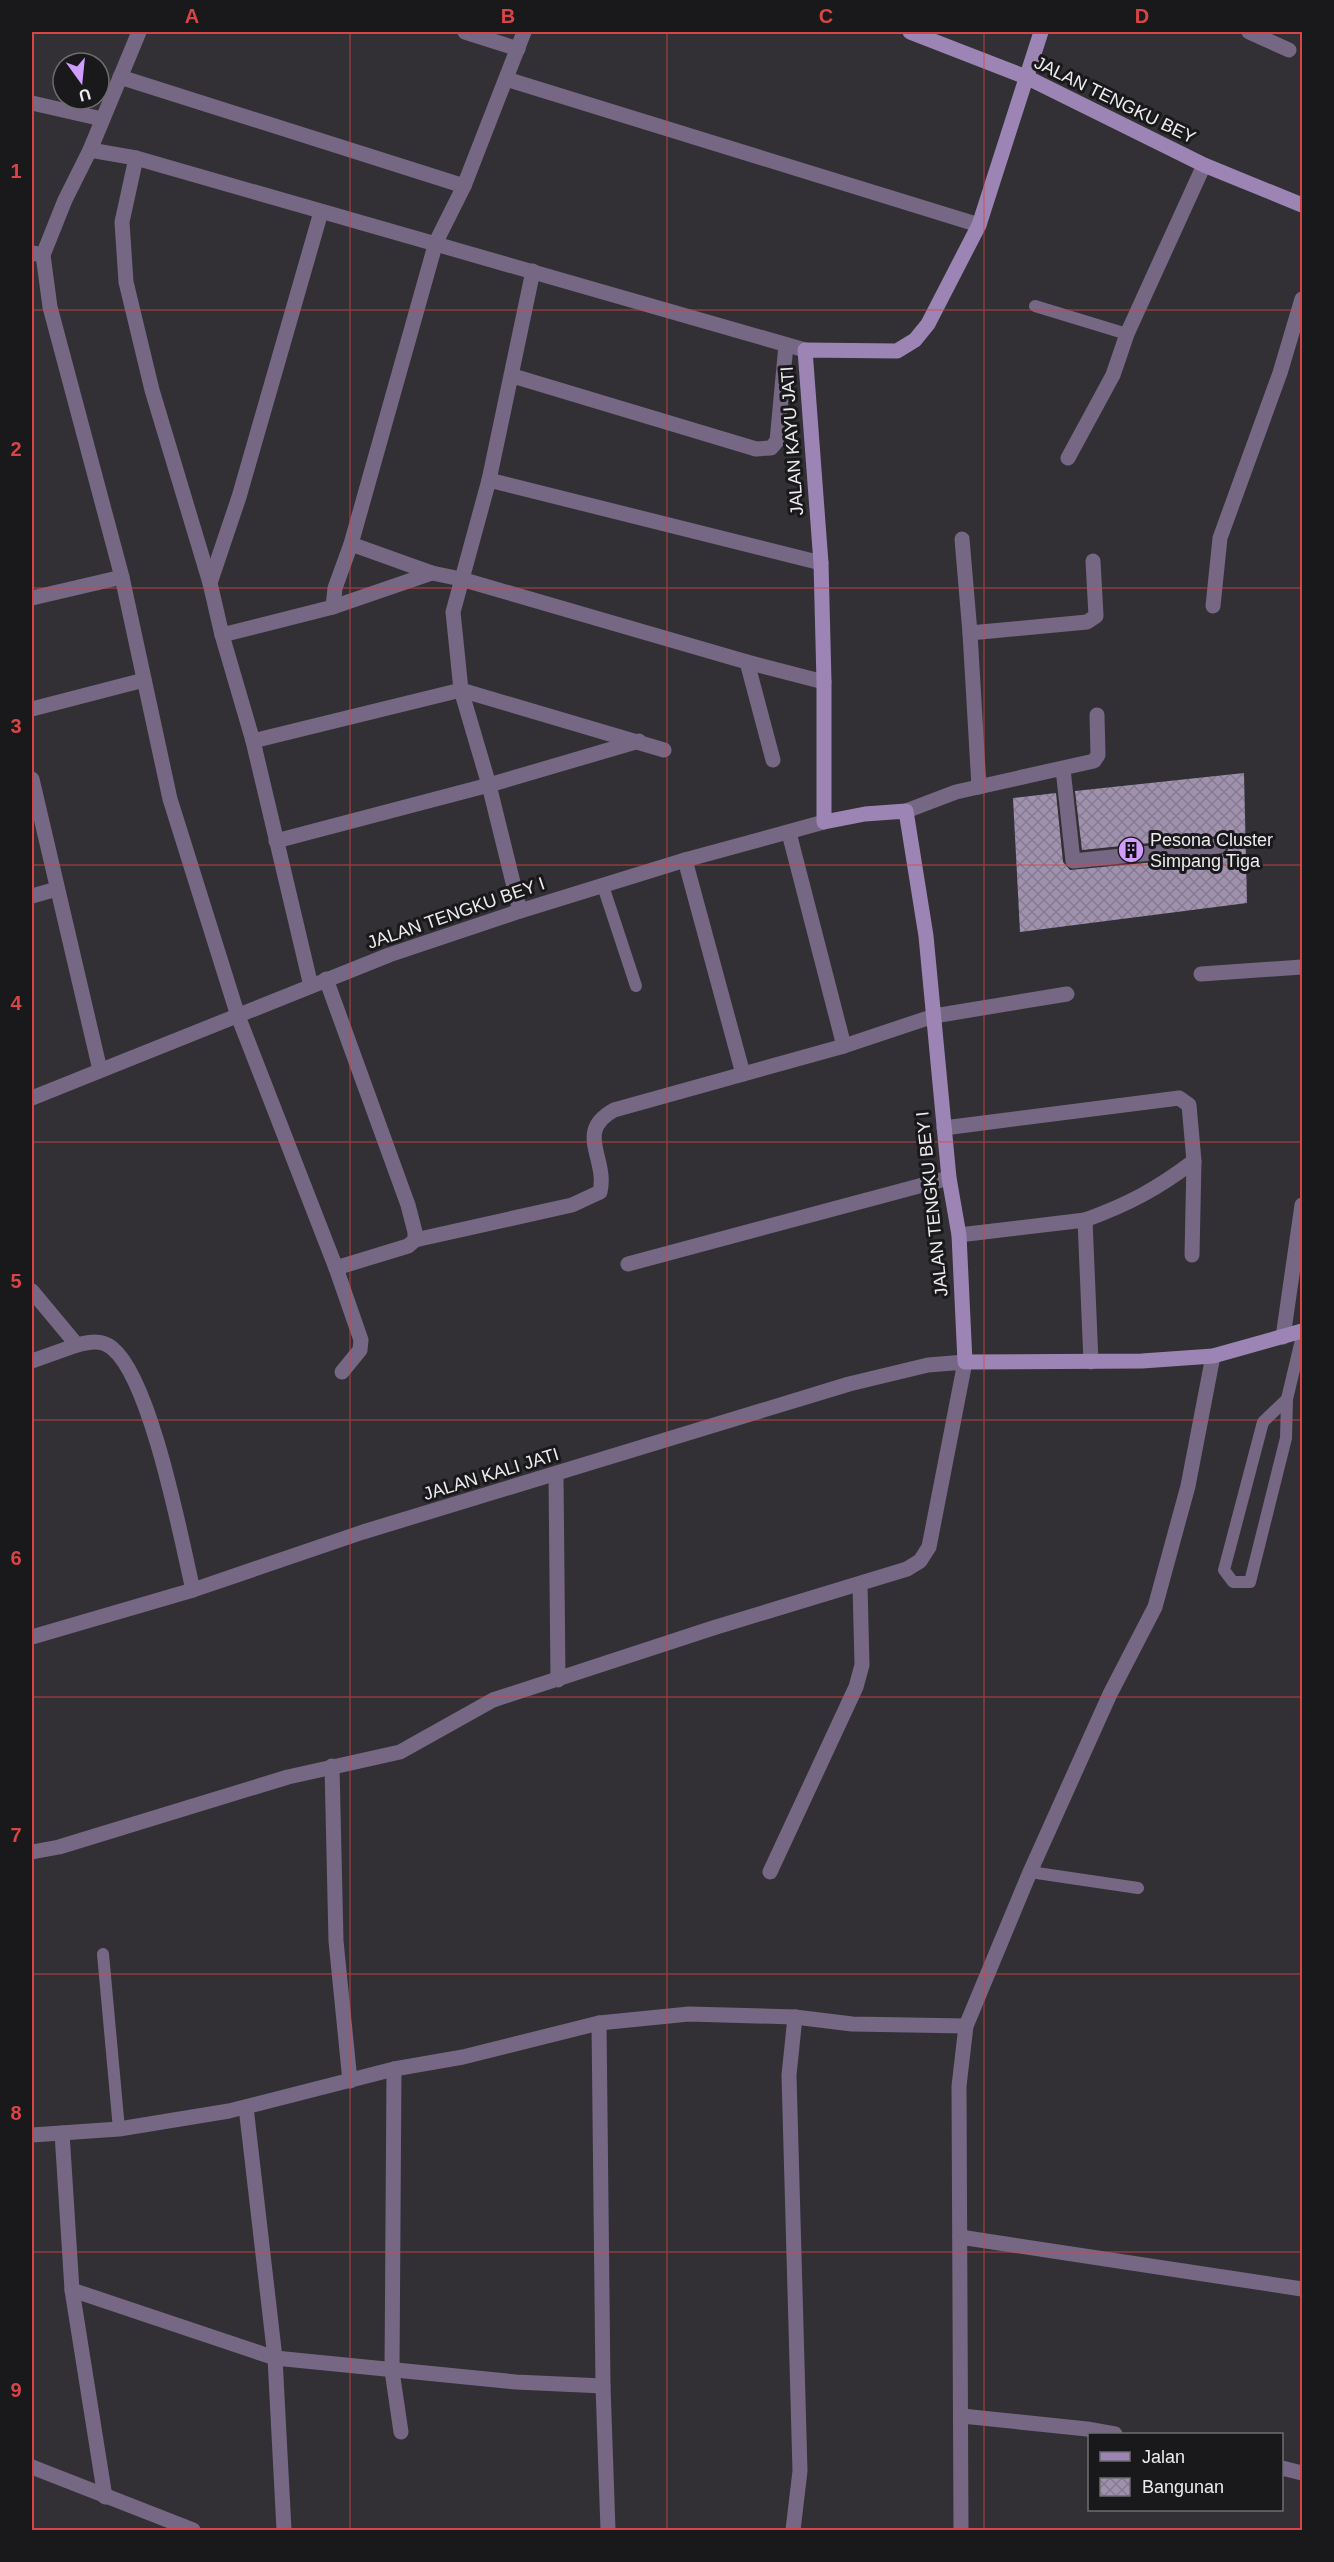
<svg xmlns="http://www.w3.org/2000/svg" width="1334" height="2562" viewBox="0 0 1334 2562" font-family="Helvetica,sans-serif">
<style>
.building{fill:url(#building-cross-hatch)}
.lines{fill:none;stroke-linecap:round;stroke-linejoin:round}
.lane{stroke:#766784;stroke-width:12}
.street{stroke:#766784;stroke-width:15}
.secondary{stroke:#9c85b4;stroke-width:15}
.grid{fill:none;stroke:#d94546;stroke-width:1.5;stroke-opacity:0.55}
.labels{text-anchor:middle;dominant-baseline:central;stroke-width:6;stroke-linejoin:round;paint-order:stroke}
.street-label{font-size:18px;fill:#edebee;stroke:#19181a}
.poi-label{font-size:18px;fill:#edebee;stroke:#19181a;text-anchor:start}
.neatline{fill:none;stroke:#d94546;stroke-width:2}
.grid-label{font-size:20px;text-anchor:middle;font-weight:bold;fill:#d94546}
</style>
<defs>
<pattern id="building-cross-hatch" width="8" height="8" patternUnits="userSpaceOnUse" patternTransform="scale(1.5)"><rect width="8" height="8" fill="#a091af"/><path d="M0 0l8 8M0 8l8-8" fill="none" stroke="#857a90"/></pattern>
</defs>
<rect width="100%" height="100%" fill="#323034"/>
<path class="building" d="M1244 773 1247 903 1020 932 1013 798 1056 793 1063 862 1070 870 1220 856 1228 850 1229 844 1223 837 1218 836 1082 850 1075 791Z"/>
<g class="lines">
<g class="lane">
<path d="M1035 306 1127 334"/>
<path d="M603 886 636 986"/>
<path d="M1287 1399 1263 1422 1224 1570 1233 1582H1250L1286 1438 1287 1399 1302 1336"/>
<path d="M1030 1872 1138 1888"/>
<path d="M103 1954 119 2129"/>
</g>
<g class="street">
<path d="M139 32 90 150 136 158 805 350"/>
<path d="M465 32 518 49"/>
<path d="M1249 32 1289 50"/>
<path d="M120 77 464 186"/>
<path d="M506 79 979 225"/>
<path d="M32 103 102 119"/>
<path d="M136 158 122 222 126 282 152 390 210 583 222 635 253 741 311 986"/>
<path d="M32 253 43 255 65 200 90 150"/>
<path d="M43 255 50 307 122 577 170 799 238 1016 336 1268 408 1246 415 1240V1232L408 1205 326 979"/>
<path d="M513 376 756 449 771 448 777 441 786 345"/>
<path d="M1068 458 1113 375 1127 334 1204 165"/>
<path d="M489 480 821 563"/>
<path d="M962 539 970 633 979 787"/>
<path d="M351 544 432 573 461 579 747 662 824 682"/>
<path d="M210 583 239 497 321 212"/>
<path d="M32 598 122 577"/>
<path d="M1213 606 1220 538 1280 373 1302 299"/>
<path d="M333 607 335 588 351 544 436 242 464 186 524 32"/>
<path d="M970 633 1087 622 1096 616 1093 561"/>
<path d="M222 635 333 607 432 573"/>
<path d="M747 662 773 760"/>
<path d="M32 709 144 680"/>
<path d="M253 741 461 690 664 750"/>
<path d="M1063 769 1073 861 1219 846"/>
<path d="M32 779 100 1070"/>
<path d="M906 811 956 792 1094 761 1098 755 1097 715"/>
<path d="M789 833 844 1046"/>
<path d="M276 841 489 785 639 741"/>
<path d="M685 860 743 1074"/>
<path d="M32 896 57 889"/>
<path d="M520 911 489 785 461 690 453 612 489 480 533 271"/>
<path d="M1201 974 1302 967"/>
<path d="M32 1098 389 955 520 911 685 860 824 822"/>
<path d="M944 1128 1179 1098 1189 1105 1194 1161C1157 1189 1129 1204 1085 1220L1091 1362"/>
<path d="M959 1235 1085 1220"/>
<path d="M415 1240 572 1205 600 1192C608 1158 574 1132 614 1110L844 1046 934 1016 1067 994"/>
<path d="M1192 1255 1194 1161"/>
<path d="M628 1264 949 1178"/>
<path d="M336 1268 361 1340 360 1350 342 1372"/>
<path d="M32 1291 77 1345C89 1342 101 1339 112 1348 151 1379 181 1538 193 1590"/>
<path d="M1283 1337 1302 1205"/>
<path d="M32 1361 77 1345"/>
<path d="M556 1475 558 1680"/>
<path d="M32 1637 193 1590 363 1532 849 1384 928 1365 965 1362 929 1547 920 1561 907 1569 713 1628 493 1700 400 1752 288 1777 59 1847 32 1852"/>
<path d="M332 1766 336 1941 350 2081"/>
<path d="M770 1872 856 1687 862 1665 860 1585"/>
<path d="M599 2023 603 2386 608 2530"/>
<path d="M394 2069 392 2371 401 2432"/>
<path d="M246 2107 275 2358 284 2530"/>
<path d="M62 2133 72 2290 105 2497"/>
<path d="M32 2135 119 2129 229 2111 394 2069 463 2057 599 2023 689 2014 795 2017 852 2024 966 2026"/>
<path d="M960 2237 1302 2289"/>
<path d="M72 2290 275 2358 516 2382 603 2386"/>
<path d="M962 2416 1087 2429 1115 2434"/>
<path d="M32 2467 193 2530"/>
<path d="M1282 2468 1302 2473"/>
<path d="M793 2530 800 2471 789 2075 795 2017"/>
<path d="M961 2530 959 2086 966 2026 1030 1872 1110 1694 1155 1607 1188 1486 1213 1356"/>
</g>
<g class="secondary">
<path d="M910 32 1026 77 1204 165 1302 205"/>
<path d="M1041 32 979 225 928 324 915 340 897 351 805 350 821 563 824 682V822L865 814 906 811 926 936 949 1178 959 1235 965 1362 1142 1361 1213 1356 1302 1331"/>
</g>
</g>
<path class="grid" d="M350 32V2530M667 32V2530M984 32V2530M32 310H1302M32 588H1302M32 865H1302M32 1142H1302M32 1420H1302M32 1697H1302M32 1974H1302M32 2252H1302"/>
<defs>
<g id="building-disc" transform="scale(1.35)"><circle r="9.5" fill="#d09dff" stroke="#19181a"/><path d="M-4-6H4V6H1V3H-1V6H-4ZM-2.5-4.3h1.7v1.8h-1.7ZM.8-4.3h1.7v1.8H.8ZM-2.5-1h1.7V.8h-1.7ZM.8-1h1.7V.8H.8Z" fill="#111"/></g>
</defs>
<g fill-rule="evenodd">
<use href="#building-disc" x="1131" y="850"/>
</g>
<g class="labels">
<g class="street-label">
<text transform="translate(1115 100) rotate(26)">JALAN TENGKU BEY</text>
<text transform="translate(792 441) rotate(-94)">JALAN KAYU JATI</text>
<text transform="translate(456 913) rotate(-19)">JALAN TENGKU BEY I</text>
<text transform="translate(932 1204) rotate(-96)">JALAN TENGKU BEY I</text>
<text transform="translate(491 1474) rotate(-17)">JALAN KALI JATI</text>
</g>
<g class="poi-label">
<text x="1150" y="840">Pesona Cluster<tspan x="1150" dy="21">Simpang Tiga</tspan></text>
</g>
</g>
<rect width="1334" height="2562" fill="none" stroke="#19181a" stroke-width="66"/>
<rect x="1088" y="2433" width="195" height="78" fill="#19181a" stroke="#6e6c6f" stroke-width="1.5"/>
<rect x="1100" y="2452" width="30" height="9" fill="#9c85b4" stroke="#6e6c6f" stroke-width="1.5"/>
<text x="1142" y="2463" font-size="18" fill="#edebee">Jalan</text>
<rect x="1100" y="2478" width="30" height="18" fill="url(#building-cross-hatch)" stroke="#6e6c6f" stroke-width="1.5"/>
<text x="1142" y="2493" font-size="18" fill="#edebee">Bangunan</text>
<g transform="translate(81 81) rotate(165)"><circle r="28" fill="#19181a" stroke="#6e6c6f" stroke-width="1.5"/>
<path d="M0-4.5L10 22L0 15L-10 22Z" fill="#d09dff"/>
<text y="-9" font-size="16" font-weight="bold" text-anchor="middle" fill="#edebee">U</text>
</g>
<rect x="33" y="33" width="1268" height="2496" class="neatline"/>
<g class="grid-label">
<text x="192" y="23">A</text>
<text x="508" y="23">B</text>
<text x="826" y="23">C</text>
<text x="1142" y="23">D</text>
<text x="16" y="178">1</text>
<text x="16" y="456">2</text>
<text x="16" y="733">3</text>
<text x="16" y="1010">4</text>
<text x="16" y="1288">5</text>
<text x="16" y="1565">6</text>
<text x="16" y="1842">7</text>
<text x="16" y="2120">8</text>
<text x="16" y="2397">9</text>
</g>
</svg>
